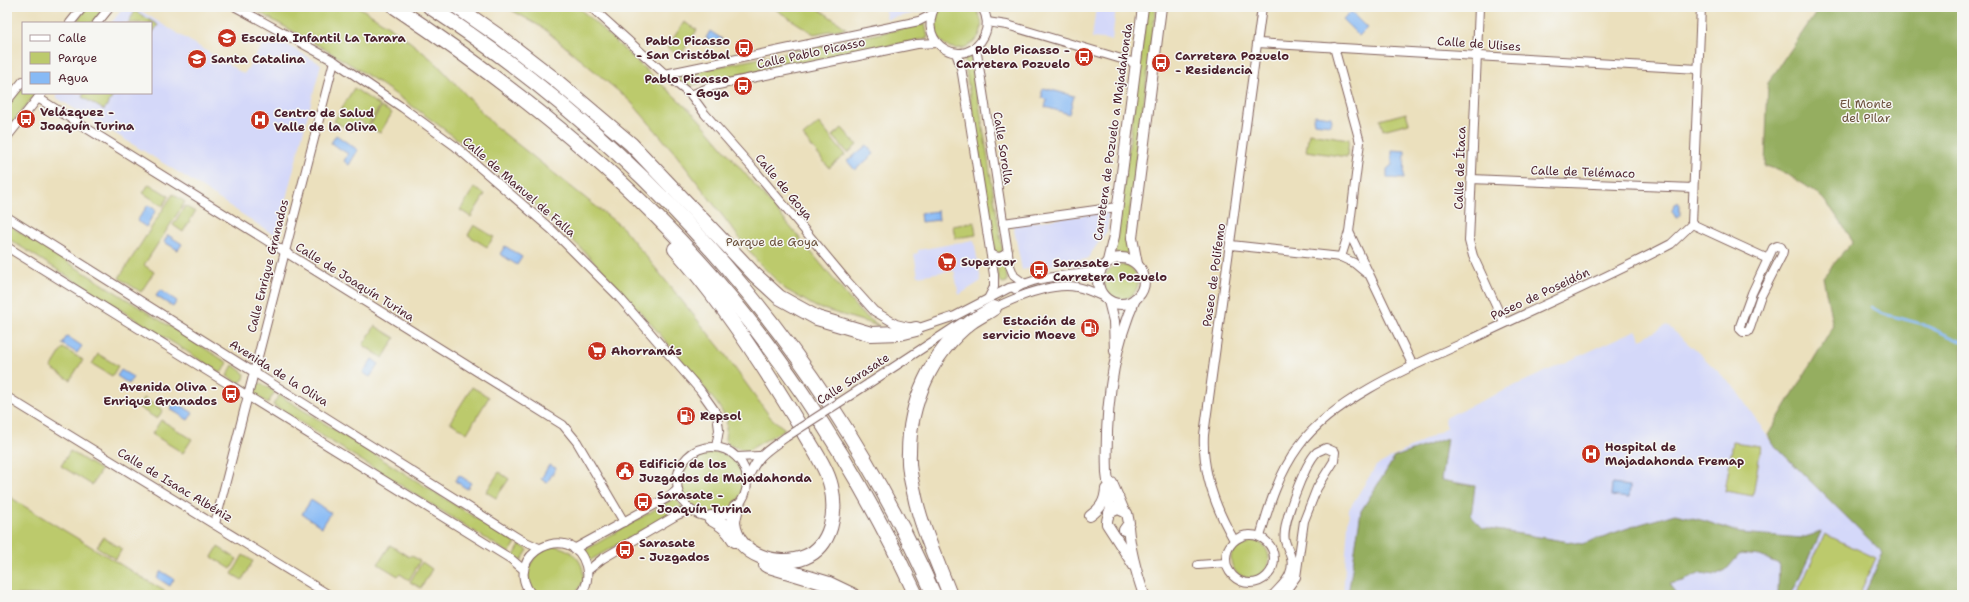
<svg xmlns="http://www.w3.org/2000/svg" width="1969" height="602" viewBox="0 0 1969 602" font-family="'Shantell Sans',sans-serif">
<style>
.built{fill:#d4d8f9}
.green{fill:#bcca6c;stroke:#83744c}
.forest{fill:#95ae60;stroke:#706646}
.water{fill:#87baf5;stroke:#686c90}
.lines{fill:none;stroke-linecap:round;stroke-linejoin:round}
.stream{stroke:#87baf5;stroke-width:2.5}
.minor-casing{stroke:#82635e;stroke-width:10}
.tertiary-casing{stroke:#82635e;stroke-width:12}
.motorway-casing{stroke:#82635e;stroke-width:16}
.minor{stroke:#fff;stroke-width:8}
.tertiary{stroke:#fff;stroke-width:10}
.motorway{stroke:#fff;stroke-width:14}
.minor-bridge-casing{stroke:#82635e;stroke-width:10;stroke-linecap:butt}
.minor-bridge{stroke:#fff;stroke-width:8}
.labels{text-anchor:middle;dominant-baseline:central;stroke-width:3;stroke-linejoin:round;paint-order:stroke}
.poi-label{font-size:12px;font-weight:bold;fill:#4a1f2b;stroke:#f6f6f2;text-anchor:start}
.street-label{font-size:12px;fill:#4a1f2b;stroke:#f6f6f2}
.park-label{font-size:12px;fill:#6c523e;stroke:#f6f6f2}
</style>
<rect width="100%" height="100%" fill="#f6f6f2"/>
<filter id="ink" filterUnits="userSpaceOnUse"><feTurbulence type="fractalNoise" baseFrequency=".025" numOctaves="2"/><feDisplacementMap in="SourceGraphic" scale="8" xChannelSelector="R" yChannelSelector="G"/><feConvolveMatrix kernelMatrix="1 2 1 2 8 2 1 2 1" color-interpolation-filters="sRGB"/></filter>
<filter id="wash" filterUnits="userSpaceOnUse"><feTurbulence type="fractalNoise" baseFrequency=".012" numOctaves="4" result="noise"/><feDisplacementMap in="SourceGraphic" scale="16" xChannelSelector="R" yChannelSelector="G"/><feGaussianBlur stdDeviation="0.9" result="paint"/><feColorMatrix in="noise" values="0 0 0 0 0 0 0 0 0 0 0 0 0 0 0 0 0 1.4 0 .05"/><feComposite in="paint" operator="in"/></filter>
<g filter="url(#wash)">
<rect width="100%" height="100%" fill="#ebe0bd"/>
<g class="built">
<path d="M124 7H134L244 74 269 35 321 64 277 233H271L181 174 57 98V93H151V23H111Z"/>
<path d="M884 7H929L926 11 887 19Z"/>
<path d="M1096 7H1116L1112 40 1092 38Z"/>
<path d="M1106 212 1109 215 1107 231 1087 259 1022 270 1013 225Z"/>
<path d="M974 240 981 281 959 295 954 270 918 276 914 254 918 253V250Z"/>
<path d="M1667 325 1701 355 1734 387 1772 443 1883 553 1864 595H1343L1349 509 1376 466 1447 428 1444 418 1636 330 1641 339Z"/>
</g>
<g class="green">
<path d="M88 7H104L92 23H75Z"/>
<path d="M250 7H359L399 33 435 62 496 127 623 228 721 349 771 418 785 429 747 451 729 445 725 440 727 420 718 405C636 301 546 203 437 124 408 103 378 81 348 63 316 43 282 26 250 7Z"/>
<path d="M506 7H578L697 117 803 242 860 312 879 326 816 307 785 289 757 261 674 152 630 101 543 28Z"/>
<path d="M777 7H816L846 28 814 34 775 9Z"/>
<path d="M942 7 975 8C999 39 951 67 936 33 932 23 935 14 942 7Z"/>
<path d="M1147 7H1156L1126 241 1129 254 1115 253Z"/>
<path d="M135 11 158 25 151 35V23H128Z"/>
<path d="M684 22 697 30 680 56 667 48Z"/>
<path d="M925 24 928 38 685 87 677 80 679 76 683 74Z"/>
<path d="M969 55 972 59 1007 278V282L1003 283 999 280 964 59 965 57Z"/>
<path d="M23 87V93H36L7 129V107Z"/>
<path d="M354 88 380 106 368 126 358 120 351 131 334 121Z"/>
<path d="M84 93H115L104 110 82 97Z"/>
<path d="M381 107 392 113 380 133 369 127Z"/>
<path d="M1406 113 1409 123 1383 130 1380 120Z"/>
<path d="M819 123 845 155 829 168 803 136Z"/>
<path d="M842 128 857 145 848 153 833 136Z"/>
<path d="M1309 133 1349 139 1347 157 1306 151Z"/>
<path d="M149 184 169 196 163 206 143 193Z"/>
<path d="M474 188 485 194 471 217 460 210Z"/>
<path d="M173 194 185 202 144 265 154 272 141 292 119 278Z"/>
<path d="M185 206 195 212 183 232 173 225Z"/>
<path d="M974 222 976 235 955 238 953 226Z"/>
<path d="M7 224 228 363 221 373 7 238Z"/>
<path d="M474 225 494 237 487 247 468 235Z"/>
<circle cx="1121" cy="282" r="17"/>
<path d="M375 326 395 338 383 358 363 345Z"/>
<path d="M63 348 83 360 70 380 51 368Z"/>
<path d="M98 354 118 366 112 376 92 364Z"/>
<path d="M233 365 245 374 244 379 239 383 227 376Z"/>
<path d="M260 383 275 392 268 403 254 394 256 385Z"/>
<path d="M472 387 489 397 467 433 450 422Z"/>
<path d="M279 395 516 543 509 553 273 405Z"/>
<path d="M144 398 163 410 157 419 138 407Z"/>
<path d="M161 420 192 439 183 453 152 434Z"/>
<path d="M1733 442 1761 446 1753 496 1725 491Z"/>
<path d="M70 451 101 470 92 485 61 466Z"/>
<circle cx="712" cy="483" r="31"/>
<path d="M499 472 509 479 496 498 486 492Z"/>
<path d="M7 495 24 506 171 595H7Z"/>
<path d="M676 497 682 507 589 561 584 551Z"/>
<path d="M1825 534 1876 558 1859 595H1796Z"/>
<path d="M103 537 122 549 116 559 97 547Z"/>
<circle cx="1250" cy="559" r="19"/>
<path d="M390 545 409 557 411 555 420 561 409 580 400 574 398 576 378 564Z"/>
<path d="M520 545 528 550 521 561 514 556Z"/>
<path d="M554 546C579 549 595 576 573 595H538L531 587 528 578V569L537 553Z"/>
<path d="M218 547 237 559 231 569 212 557Z"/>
<path d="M243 555 253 561 242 580 232 574Z"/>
<path d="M422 562 432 569 421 588 410 582Z"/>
</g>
<g class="forest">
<path d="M1820 7H1962V595H1864L1883 553 1772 443 1768 435 1833 327 1823 277 1853 241C1844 228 1835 212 1824 200 1814 189 1781 169 1765 166L1768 83Z"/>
<path d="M1447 438 1441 480 1475 486 1471 516 1483 528 1582 544 1634 526 1675 514 1705 521 1740 533 1802 538 1821 532 1791 595H1778L1779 564 1760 556 1740 554 1726 570 1715 575 1701 573 1683 581 1669 584 1677 595H1348L1361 511 1395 457Z"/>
</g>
<g class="water">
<path d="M1351 12 1367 28 1359 36 1343 20Z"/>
<path d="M710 31 722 39 718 46 706 38Z"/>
<path d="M1044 88 1074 96 1069 114 1045 107 1047 100 1042 98V89Z"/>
<path d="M1315 115 1331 117 1332 121 1330 125 1314 123 1313 118Z"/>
<path d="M336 135 358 150 349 165 344 161 348 154 331 143Z"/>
<path d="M867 145 874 154 855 170 847 161Z"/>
<path d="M1392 150 1405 151 1404 179 1387 178V169L1392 165Z"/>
<path d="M1678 202 1680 205V215L1676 218 1672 211 1674 204Z"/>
<path d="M148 205 156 210 146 227 137 221Z"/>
<path d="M938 211 939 220 921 222 920 213Z"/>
<path d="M168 235 182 244 178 250 164 242Z"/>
<path d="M505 246 522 257 517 265 500 254Z"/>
<path d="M160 290 177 301 173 307 156 296Z"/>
<path d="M67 336 82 346 77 353 62 344Z"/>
<path d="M372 359 379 364 370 377 363 373Z"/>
<path d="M121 370 133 377 129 384 117 376Z"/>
<path d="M175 401 193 413 188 420 170 409Z"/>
<path d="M549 465 556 468 547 483 541 479Z"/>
<path d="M459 475 471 483 467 489 455 481Z"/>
<path d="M1612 484 1630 486 1629 498 1611 496Z"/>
<path d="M311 500 331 513 322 527 302 514Z"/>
<path d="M161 571 174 579 170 586 157 578Z"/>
</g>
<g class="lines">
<path class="stream" d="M1871 307 1884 314 1922 324 1962 342"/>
</g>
</g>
<g filter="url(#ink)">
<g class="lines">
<g class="minor-casing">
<g id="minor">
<path d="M236 7 334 61 403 108 455 146 552 230 618 296 700 390 717 414 719 430 716 447"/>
<path d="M591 7 665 74 691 95 705 114 757 173 847 281 874 311 896 324 916 329 955 316 1009 288 1019 286"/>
<path d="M935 7C915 45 966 72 984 36 989 26 987 16 982 7"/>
<path d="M1479 7 1469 241 1473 256 1504 323"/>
<path d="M987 22 1007 25 1135 63"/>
<path d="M70 23 83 7"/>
<path d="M97 23 110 7"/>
<path d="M1258 43 1698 69"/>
<path d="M976 47 1010 266 1014 276 1025 284"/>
<path d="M1334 47 1360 142 1349 232 1341 257"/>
<path d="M956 53 961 67 994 275V287L989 297"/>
<path d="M665 74 919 21 931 15"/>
<path d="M691 95 713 86 917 44 937 43"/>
<path d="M38 98 563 425 577 442 624 522"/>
<path d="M7 101 23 81"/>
<path d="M7 137 42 93"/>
<path d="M1471 179 1693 188"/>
<path d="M7 217 521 540 539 548"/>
<path d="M1003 223 1117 207"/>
<path d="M1692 224 1768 259"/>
<path d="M1349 232 1413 366"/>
<path d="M1231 245 1341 257 1354 263 1366 273"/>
<path d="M1777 246 1781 247 1783 251 1782 255 1760 298 1750 328 1748 332H1743L1740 329V326L1752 293 1773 248Z"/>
<path d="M7 247 511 559 524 570"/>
<path d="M991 254C998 258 1001 258 1008 252"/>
<path d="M1015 289C1039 274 1073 277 1100 270"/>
<path d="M990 310C1014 298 1050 282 1077 287 1087 289 1095 293 1104 297"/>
<path d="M868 384 961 323"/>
<path d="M7 397 329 595"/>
<circle cx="712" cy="482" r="35"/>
<path d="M737 457 759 456"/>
<path d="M748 479C757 455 767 451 786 437"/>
<path d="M215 524 334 61"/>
<circle cx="1250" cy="559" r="24"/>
<path d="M1260 537C1269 505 1279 473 1299 446 1333 398 1419 363 1472 339 1539 307 1606 278 1671 244L1692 224 1701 7"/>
<path d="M1234 540C1216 509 1202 472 1204 435L1262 7"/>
<path d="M574 549 667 498 677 490"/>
<path d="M1198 565 1226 563"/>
<path d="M587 571 602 559 677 515 690 510"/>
<path d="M521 595 528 591"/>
<path d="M532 595C499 555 573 518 586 566 589 576 587 587 580 595"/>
<path d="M1273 595C1278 589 1288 581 1290 573 1295 561 1288 551 1285 541 1281 525 1305 463 1317 452 1319 451 1323 449 1326 448L1335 452 1334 461 1317 488 1304 521 1296 577 1283 595"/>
</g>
</g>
<g class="tertiary-casing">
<g id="tertiary">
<circle cx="1121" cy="281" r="23"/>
<path d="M1108 261 1114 236 1143 7"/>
<path d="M1137 264 1132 238 1161 7"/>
<path d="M1109 301 1114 321 1115 351"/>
<path d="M1112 483 1124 511"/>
<path d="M1109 513 1118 509 1127 513 1129 523 1124 530"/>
<path d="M1090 516C1101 508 1105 502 1106 489"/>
<path d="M1128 527C1130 551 1136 572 1144 595"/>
<path d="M1134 566 1107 524C1106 517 1112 511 1111 503 1110 493 1108 483 1107 473 1105 415 1111 352 1135 299"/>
</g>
</g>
<g class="motorway-casing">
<g id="motorway">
<path d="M395 7C488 69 577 137 657 217 765 324 852 457 916 595"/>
<path d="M430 7C648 149 829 356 934 595"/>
<path d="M457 7 500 37 553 78 631 144 755 275 779 297 817 318 871 334 900 333 916 329"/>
<path d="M675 249C723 302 767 371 804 433 813 449 827 468 831 486 837 512 832 546 805 557 779 568 737 556 733 523 733 519 735 512 736 508"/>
<path d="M711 518C722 524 729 529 735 540"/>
<path d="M766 565 829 584 852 595"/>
<path d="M950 595C938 563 920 525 914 492 911 480 908 465 909 453 909 403 931 353 971 322 978 317 986 313 994 308"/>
</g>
</g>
<use href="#minor" class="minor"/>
<use href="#tertiary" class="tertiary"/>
<use href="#motorway" class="motorway"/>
<g class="minor-bridge-casing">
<path id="minor-bridge" d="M786 437 868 384"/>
</g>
<use href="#minor-bridge" class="minor-bridge"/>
</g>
</g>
<defs>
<g id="school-disc" transform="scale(1)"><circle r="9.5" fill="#c8321e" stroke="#f6f6f2"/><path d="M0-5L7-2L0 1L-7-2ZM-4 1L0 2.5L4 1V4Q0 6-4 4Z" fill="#fff"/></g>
<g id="bus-disc" transform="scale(1)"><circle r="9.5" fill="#c8321e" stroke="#f6f6f2"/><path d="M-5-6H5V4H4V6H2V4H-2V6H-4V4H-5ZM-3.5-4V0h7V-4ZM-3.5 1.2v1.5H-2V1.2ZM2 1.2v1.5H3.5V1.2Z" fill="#fff"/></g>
<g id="hospital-disc" transform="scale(1)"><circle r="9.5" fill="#c8321e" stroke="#f6f6f2"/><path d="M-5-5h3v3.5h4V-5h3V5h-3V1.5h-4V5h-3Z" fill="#fff"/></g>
<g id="supermarket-disc" transform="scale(1)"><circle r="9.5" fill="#c8321e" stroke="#f6f6f2"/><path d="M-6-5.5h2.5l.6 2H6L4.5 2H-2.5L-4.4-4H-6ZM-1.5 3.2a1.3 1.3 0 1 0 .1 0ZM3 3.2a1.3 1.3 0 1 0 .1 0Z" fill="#fff"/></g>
<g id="fuel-disc" transform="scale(1)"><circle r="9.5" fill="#c8321e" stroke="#f6f6f2"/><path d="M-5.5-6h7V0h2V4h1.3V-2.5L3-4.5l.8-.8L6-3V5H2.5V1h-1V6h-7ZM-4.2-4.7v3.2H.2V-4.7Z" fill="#fff"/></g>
<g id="civic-disc" transform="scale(1)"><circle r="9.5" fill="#c8321e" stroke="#f6f6f2"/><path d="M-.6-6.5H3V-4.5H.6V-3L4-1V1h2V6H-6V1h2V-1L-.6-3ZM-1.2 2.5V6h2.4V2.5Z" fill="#fff"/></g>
</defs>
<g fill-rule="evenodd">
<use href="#school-disc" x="227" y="38"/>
<use href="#bus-disc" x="744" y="48"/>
<use href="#bus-disc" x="1084" y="57"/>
<use href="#school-disc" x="197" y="59"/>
<use href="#bus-disc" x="1161" y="63"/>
<use href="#bus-disc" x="743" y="86"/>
<use href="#bus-disc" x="26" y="119"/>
<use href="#hospital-disc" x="260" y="120"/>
<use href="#supermarket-disc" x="947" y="262"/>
<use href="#bus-disc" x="1039" y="270"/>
<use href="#fuel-disc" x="1090" y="328"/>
<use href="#supermarket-disc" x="597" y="351"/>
<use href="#bus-disc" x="231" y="394"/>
<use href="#fuel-disc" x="686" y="416"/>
<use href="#hospital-disc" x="1591" y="454"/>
<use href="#civic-disc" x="625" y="471"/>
<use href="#bus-disc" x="643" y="502"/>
<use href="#bus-disc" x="625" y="550"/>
</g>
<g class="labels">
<g class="poi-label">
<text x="241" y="38">Escuela Infantil La Tarara</text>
<text x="730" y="41" text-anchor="end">Pablo Picasso<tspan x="730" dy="14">- San Cristóbal</tspan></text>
<text x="1070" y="50" text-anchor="end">Pablo Picasso -<tspan x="1070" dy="14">Carretera Pozuelo</tspan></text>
<text x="1175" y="56">Carretera Pozuelo<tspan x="1175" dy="14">- Residencia</tspan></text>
<text x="211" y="59">Santa Catalina</text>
<text x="729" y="79" text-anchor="end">Pablo Picasso<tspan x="729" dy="14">- Goya</tspan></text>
<text x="40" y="112">Velázquez -<tspan x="40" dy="14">Joaquín Turina</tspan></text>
<text x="274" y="113">Centro de Salud<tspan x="274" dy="14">Valle de la Oliva</tspan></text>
<text x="961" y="262">Supercor</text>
<text x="1053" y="263">Sarasate -<tspan x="1053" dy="14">Carretera Pozuelo</tspan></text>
<text x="1076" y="321" text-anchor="end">Estación de<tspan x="1076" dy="14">servicio Moeve</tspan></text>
<text x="611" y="351">Ahorramás</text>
<text x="217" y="387" text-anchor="end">Avenida Oliva -<tspan x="217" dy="14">Enrique Granados</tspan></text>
<text x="700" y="416">Repsol</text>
<text x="1605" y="447">Hospital de<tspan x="1605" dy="14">Majadahonda Fremap</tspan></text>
<text x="639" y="464">Edificio de los<tspan x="639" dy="14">Juzgados de Majadahonda</tspan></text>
<text x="657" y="495">Sarasate -<tspan x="657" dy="14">Joaquín Turina</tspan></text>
<text x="639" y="543">Sarasate<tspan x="639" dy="14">- Juzgados</tspan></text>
</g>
<g class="street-label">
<text transform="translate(1479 44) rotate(4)">Calle de Ulises</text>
<text transform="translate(811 53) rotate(-12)">Calle Pablo Picasso</text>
<text transform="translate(1113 132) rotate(-82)">Carretera de Pozuelo a Majadahonda</text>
<text transform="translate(1003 148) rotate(81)">Calle Sorolla</text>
<text transform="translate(1460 168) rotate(-88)">Calle de Ítaca</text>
<text transform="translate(1583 172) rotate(2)">Calle de Telémaco</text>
<text transform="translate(519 187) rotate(41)">Calle de Manuel de Falla</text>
<text transform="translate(784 187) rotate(50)">Calle de Goya</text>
<text transform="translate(268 266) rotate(-76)">Calle Enrique Granados</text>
<text transform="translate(1214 275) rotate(-82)">Paseo de Polifemo</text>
<text transform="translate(355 282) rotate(32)">Calle de Joaquín Turina</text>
<text transform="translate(1540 294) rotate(-25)">Paseo de Poseidón</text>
<text transform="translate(279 373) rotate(32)">Avenida de la Oliva</text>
<text transform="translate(853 379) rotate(-33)">Calle Sarasate</text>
<text transform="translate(175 485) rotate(31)">Calle de Isaac Albéniz</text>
</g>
<g class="park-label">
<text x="1866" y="104">El Monte<tspan x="1866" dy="14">del Pilar</tspan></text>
<text x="772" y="242">Parque de Goya</text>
</g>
</g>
<rect width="1969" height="602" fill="none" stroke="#f6f6f2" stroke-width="24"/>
<rect x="22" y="22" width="130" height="72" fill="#f6f6f2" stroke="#b1a0a2"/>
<rect x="30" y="35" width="20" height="6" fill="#ffffff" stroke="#b1a0a2"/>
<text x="58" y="42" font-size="12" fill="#4a1f2b">Calle</text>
<rect x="30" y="52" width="20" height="12" fill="#bcca6c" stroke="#b1a0a2"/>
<text x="58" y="62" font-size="12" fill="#4a1f2b">Parque</text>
<rect x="30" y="72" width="20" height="12" fill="#87baf5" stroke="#b1a0a2"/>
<text x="58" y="82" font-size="12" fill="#4a1f2b">Agua</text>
</svg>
